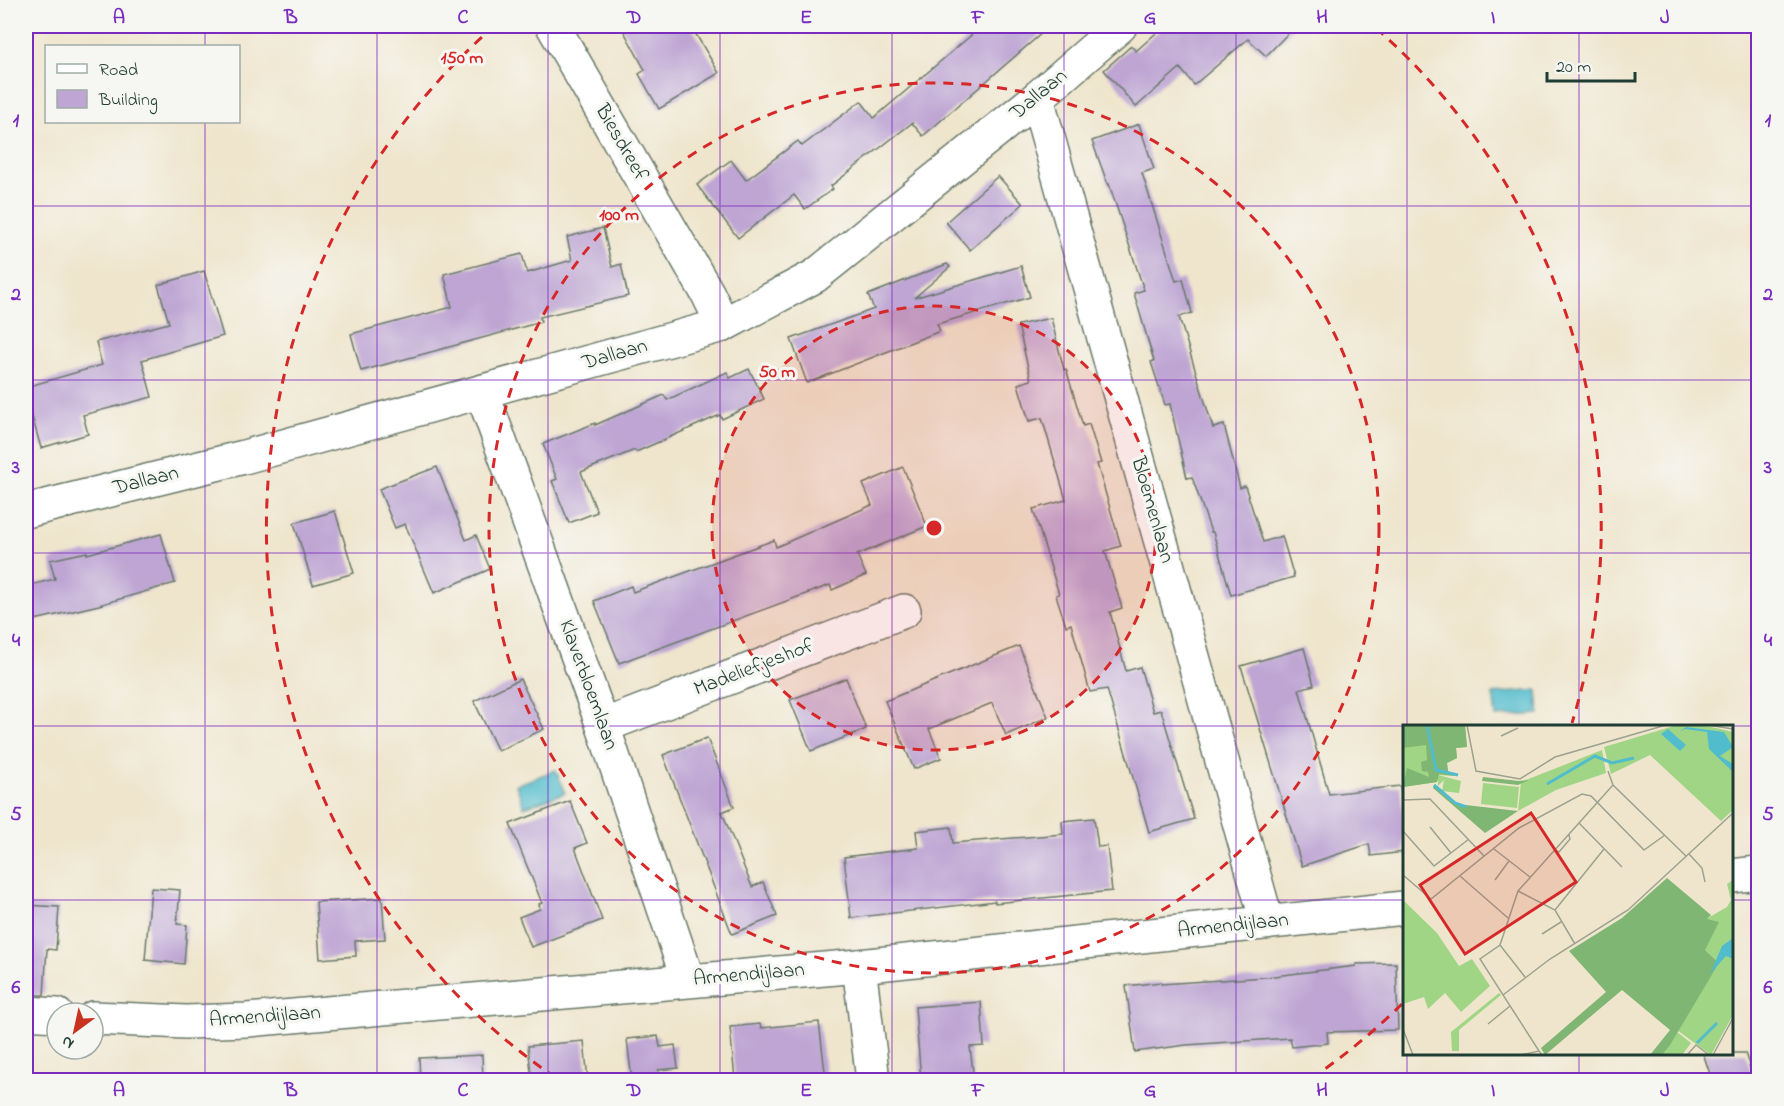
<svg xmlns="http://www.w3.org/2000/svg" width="1784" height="1106" viewBox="0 0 1784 1106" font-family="'Indie Flower',sans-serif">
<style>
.water{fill:#51bccc;stroke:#387c80;stroke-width:1.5}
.building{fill:#bea5d3}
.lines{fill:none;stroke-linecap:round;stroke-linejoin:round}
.street-casing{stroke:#687869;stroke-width:36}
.street{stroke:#fff;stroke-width:33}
.grid{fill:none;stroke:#7b2cbf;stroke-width:1.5;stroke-opacity:0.55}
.ring{fill:none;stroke:#d62828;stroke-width:3;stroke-dasharray:10 8}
.labels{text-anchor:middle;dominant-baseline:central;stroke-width:6;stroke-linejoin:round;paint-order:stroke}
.street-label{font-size:21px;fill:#1f3d34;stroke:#f6f6f2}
.inset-river{fill:none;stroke:#51bccc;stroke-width:3}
.inset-road{fill:none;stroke:#9ca28f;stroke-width:1.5}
.view{fill:#d62828;fill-opacity:0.15;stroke:#d62828;stroke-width:3}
.inset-edge{fill:none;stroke:#1f3d34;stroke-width:3}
.centre{fill:#d62828;stroke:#f6f6f2;stroke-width:3}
.ring-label{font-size:18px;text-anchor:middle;font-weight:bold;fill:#d62828;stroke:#f6f6f2;stroke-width:6;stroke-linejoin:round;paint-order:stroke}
.neatline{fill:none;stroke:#7b2cbf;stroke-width:2}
.grid-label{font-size:20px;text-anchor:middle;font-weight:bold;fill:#7b2cbf}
</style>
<rect width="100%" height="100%" fill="#f6f6f2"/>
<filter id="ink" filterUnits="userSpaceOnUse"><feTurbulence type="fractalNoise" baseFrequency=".0167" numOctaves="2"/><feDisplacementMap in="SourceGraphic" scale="12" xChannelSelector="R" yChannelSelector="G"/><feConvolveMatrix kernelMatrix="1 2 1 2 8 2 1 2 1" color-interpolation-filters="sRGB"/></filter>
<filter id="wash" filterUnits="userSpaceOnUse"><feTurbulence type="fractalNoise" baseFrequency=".008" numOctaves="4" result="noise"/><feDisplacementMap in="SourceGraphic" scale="24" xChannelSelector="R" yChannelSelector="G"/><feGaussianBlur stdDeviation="1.35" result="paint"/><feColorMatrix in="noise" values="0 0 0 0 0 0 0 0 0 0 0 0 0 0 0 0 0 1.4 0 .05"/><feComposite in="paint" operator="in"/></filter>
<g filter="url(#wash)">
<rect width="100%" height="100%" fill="#efe5cc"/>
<g class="water">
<path d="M1537 690 1539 714 1496 717 1493 694Z"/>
<path d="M556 770 565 793 524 807 516 785Z"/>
</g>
<g id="blocks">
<g class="building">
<path d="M621 26H691L719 73 659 109 639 74 645 70Z"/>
<path d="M982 26H1050L923 136 912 123 831 186 833 189 805 209 794 195 738 238 697 185 731 160 746 180 798 141 802 146 861 101 874 118Z"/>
<path d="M1164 26H1295L1266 56 1248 39 1194 85 1180 68 1136 107 1104 70 1131 46 1136 51Z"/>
<path d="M1139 124 1154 169 1142 173 1176 281 1183 279 1192 313 1179 317 1213 428 1224 425 1240 488 1245 486 1263 542 1282 536 1294 577 1231 595 1213 532H1211L1192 477 1187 478 1170 404 1165 405 1151 362 1154 361 1134 293 1144 290 1109 184 1108 185 1092 141Z"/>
<path d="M998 176 1023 204 970 250 946 222Z"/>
<path d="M603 228 612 267 621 264 628 296 540 317 541 322 361 371 351 334 452 307 444 274 522 254 527 273 572 260 567 237Z"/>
<path d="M947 264 950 267 914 298 1021 266 1030 297 937 324 940 331 807 383 791 339 874 309 868 295Z"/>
<path d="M204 271 223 336 142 360 152 397 83 415 88 434 41 448 26 395V387L102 365 96 342 169 323 158 285Z"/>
<path d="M1051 318 1064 370 1066 369 1083 426 1089 424 1101 463 1097 464 1121 546 1105 551 1122 608 1110 612 1126 671 1140 667 1153 712 1161 710 1194 819 1149 832 1107 689 1090 692 1071 624 1066 626 1056 595 1059 594 1033 509 1066 500 1042 418 1029 421 1018 384 1031 380 1018 325Z"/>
<path d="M749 369 764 399 722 419 720 415 636 452 635 450 581 472 597 512 569 523 552 481 557 479 543 444 595 423V425L664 395 667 400 727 372 730 378Z"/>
<path d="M437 467 466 540 476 535 490 569 434 593 405 524 395 528 379 489Z"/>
<path d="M903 467 927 526 857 555 866 575 832 590 830 585 619 663 594 601 631 586 633 592 774 540 776 547 872 505 863 484Z"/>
<path d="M335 511 354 573 313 585 294 523Z"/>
<path d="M161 534 175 583 99 605 26 622V586L55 579 50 560 87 552V554Z"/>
<path d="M1019 646 1048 717 1006 735 992 703 929 729 941 758 914 769 885 701Z"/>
<path d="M1304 648 1314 685 1299 689 1329 794 1400 786 1404 822V852L1371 856 1369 844 1302 866 1241 666Z"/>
<path d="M846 678 866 729 811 751 790 700Z"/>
<path d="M520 679 544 729 498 751 474 701Z"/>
<path d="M707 738 734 807 722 812 752 887 763 882 777 916 732 934 663 755Z"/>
<path d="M570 801 587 843 575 848 602 920 531 947 519 917 540 909 539 904 542 903 510 824Z"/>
<path d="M1094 818 1098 847 1107 846 1112 891 995 903V901L851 918 844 857 918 848 916 831 951 827 953 843 1063 834 1062 821Z"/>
<path d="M151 888 180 890 177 924 187 925 184 964 145 960Z"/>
<path d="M382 898 385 939 355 941 356 956 320 959 316 902Z"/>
<path d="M26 905 59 907 56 950 47 949 44 995H26Z"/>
<path d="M1396 963 1398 1030 1327 1032 1328 1043 1292 1047 1290 1038 1186 1045 1135 1052 1126 986 1161 982V984L1266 977 1356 966V964Z"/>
<path d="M981 1002 984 1046 970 1047 974 1080H921L915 1007Z"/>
<path d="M819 1022 826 1080H735L730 1027 760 1024 761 1028Z"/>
<path d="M658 1036 660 1047 675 1045 678 1068 658 1070 659 1080H632L627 1039Z"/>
<path d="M584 1041 588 1080H532L528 1046Z"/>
<path d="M1703 1053H1745L1754 1080H1712Z"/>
<path d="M482 1055 483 1080H420L419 1058Z"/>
</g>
</g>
</g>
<g filter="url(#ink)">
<use href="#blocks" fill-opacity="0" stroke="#687869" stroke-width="1.5"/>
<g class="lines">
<g class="street-casing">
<g id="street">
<path d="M553 26 708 294 723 325"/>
<path d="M1037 98 1267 922"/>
<path d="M482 392 603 726 688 980"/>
<path d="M26 511 244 457 723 325 815 276 1037 98 1120 26"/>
<path d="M603 726 904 611"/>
<path d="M1732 876 1758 873"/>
<path d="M859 966 873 1080"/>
<path d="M26 1013 57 1015"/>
<path d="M93 1018 186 1022 247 1020 859 966 1404 908"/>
</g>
</g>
<use href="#street" class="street"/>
</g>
</g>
<path class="grid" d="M205 26V46M377 26V1080M548 26V1080M720 26V1080M892 26V1080M1064 26V1080M1236 26V1080M1407 26V726M1579 26V726M205 122V1080M26 206H1758M26 380H1758M26 553H1758M26 726H1758M26 900H1404M1732 900H1758M1407 1054V1080M1579 1054V1080"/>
<circle cx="934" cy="528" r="222" fill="#d62828" fill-opacity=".12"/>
<g class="ring">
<circle cx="934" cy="528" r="222"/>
<circle cx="934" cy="528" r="445"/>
<path d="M1402 1004A667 667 0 0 1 1312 1078M556 1078A667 667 0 0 1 492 28M1376 28A667 667 0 0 1 1572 723"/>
</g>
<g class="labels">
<g class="street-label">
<text transform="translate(1039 95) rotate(-40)">Dallaan</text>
<text transform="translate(621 143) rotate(60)">Biesdreef</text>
<text transform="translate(615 355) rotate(-16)">Dallaan</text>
<text transform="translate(146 481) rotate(-14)">Dallaan</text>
<text transform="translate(1152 510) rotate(74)">Bloemenlaan</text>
<text transform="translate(754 668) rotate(-21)">Madeliefjeshof</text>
<text transform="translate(588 685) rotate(70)">Klaverbloemlaan</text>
<text transform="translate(1233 926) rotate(-6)">Armendijlaan</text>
<text transform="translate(749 975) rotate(-5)">Armendijlaan</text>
<text transform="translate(265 1017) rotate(-4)">Armendijlaan</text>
</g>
</g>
<g transform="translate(1403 725)">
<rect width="330" height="330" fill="#efe5cc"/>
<path d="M0 0H62L64 22 53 23 54 33 44 38 45 46 52 51 35 50 58 56 56 68 39 66 41 55 35 61V54L34 57 0 62ZM274 0H300L330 7V85L318 96 247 30 208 49 201 22ZM199 25 203 48 153 65 115 86 118 57ZM80 58 116 62 114 83 78 79ZM330 155V290L308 330 274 305 316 238 302 225 303 194 324 182 328 175 324 159ZM0 175 34 208 56 241 69 234 87 261 58 287 42 268 25 284 21 272 0 279ZM96 268 98 270 56 305V326H49L48 307ZM274 307 288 318 279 330H259Z" fill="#a0d586"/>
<path d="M0 0H62L64 22 53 23 54 33 44 38 45 46 52 51 36 49 34 57 0 62 4 43 26 52 25 47 19 46 18 37 24 35 23 20 0 23ZM80 52 116 56 126 55 115 60 79 56ZM31 60 54 79 115 86 82 108 30 63ZM264 153 308 190 304 194 316 197 302 225 316 238 267 320 259 330H247L267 305 219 265 142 330 138 323 203 267 166 226 219 193Z" fill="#80b673"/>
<path d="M283 2 321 7 330 22 317 31 330 39V47L306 24 304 7 282 4 276 7ZM265 4 283 20 277 26 258 9ZM330 213V234L323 231 307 249 319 221Z" fill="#51bccc"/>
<path class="inset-river" d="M24 0 33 45 55 50M144 59 192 31 209 38 231 33M31 60 52 78 63 82M294 318 314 298"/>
<path class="inset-road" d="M64 0 73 46 117 54 152 32 263 0M305 0 330 4M98 11 115 3M205 46 210 60 283 131M0 75 27 74 81 131M176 98 219 142M27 102 48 128M0 106 31 141 66 114M91 124 127 152M152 125 156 127 167 114 166 110M286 129 299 143 302 157M0 150 28 174 116 103 179 69 188 71 241 125 262 110M57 151 105 193M92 155 106 136M115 166 152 185 172 219M152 185 201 124M139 209 158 197M97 220 122 252M100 270 147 234 225 185 330 88M85 299 107 281M0 304 10 330M136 326 77 234 97 220 115 166 210 60M51 330H95M117 330 136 326 139 330M284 330 293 320 306 330M310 330 330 293"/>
<path class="view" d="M128 88 173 157 62 229 17 160Z"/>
<rect width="330" height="330" class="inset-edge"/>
</g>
<circle cx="934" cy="528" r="9" class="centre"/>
<g class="ring-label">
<text x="462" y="63">150 m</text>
<text x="619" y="220">100 m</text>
<text x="777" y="377">50 m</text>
</g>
<rect width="1784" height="1106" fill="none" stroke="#f6f6f2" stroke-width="66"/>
<rect x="45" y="45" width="195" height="78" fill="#f6f6f2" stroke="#a0aca6" stroke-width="1.5"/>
<rect x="57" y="64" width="30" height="9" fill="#ffffff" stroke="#a0aca6" stroke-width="1.5"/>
<text x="99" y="75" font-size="18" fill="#1f3d34">Road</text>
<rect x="57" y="90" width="30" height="18" fill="#bea5d3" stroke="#a0aca6" stroke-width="1.5"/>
<text x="99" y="105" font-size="18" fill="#1f3d34">Building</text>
<g transform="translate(75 1031) rotate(213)"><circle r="28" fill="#f6f6f2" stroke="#a0aca6" stroke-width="1.5"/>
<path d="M0-4.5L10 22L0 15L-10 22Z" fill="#c8321e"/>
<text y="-9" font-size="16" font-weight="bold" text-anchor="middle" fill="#1f3d34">N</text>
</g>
<path d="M1547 72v9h88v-9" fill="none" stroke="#1f3d34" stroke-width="3"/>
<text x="1556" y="72" font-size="18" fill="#1f3d34" stroke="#f6f6f2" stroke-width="4.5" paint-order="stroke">20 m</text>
<rect x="33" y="33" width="1718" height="1040" class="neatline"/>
<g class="grid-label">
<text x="119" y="23">A</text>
<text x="291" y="23">B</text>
<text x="463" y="23">C</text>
<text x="634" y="23">D</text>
<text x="806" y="23">E</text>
<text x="978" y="23">F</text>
<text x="1150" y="23">G</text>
<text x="1322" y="23">H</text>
<text x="1493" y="23">I</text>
<text x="1665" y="23">J</text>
<text x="16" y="126">1</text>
<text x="1768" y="126">1</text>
<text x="16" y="300">2</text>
<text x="1768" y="300">2</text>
<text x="16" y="473">3</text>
<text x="1768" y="473">3</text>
<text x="16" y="646">4</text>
<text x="1768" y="646">4</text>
<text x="16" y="820">5</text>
<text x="1768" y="820">5</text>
<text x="16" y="993">6</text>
<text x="1768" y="993">6</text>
<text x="119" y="1096">A</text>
<text x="291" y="1096">B</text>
<text x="463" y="1096">C</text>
<text x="634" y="1096">D</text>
<text x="806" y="1096">E</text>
<text x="978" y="1096">F</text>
<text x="1150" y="1096">G</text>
<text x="1322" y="1096">H</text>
<text x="1493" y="1096">I</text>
<text x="1665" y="1096">J</text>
</g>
</svg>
